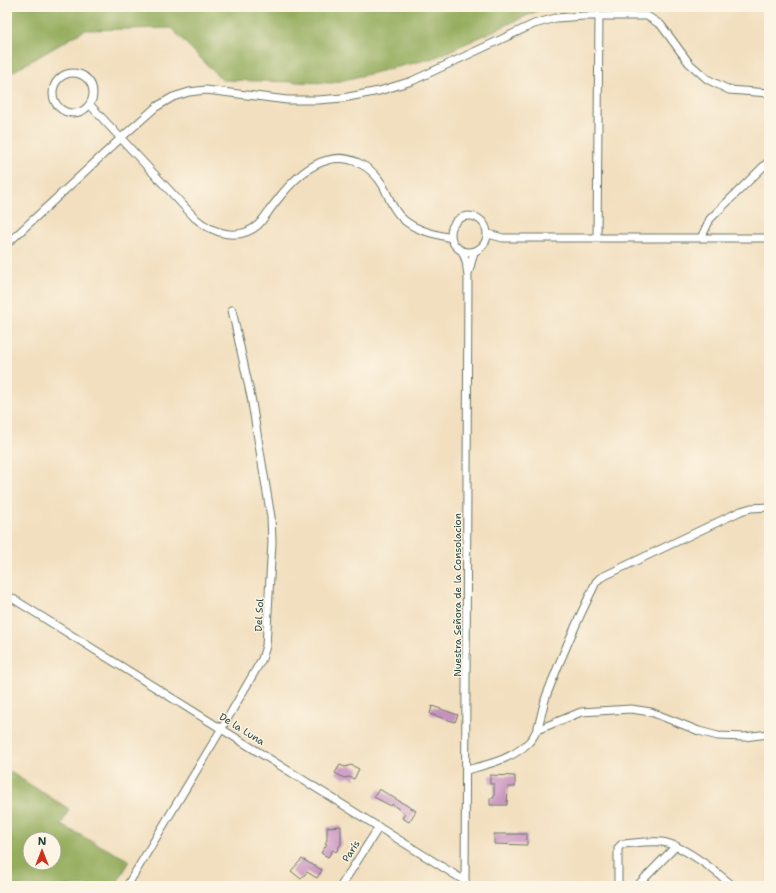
<svg xmlns="http://www.w3.org/2000/svg" width="776" height="893" viewBox="0 0 776 893" font-family="'Shantell Sans',sans-serif">
<style>
.forest{fill:#95ad5f;stroke:#5a754a;fill-rule:evenodd}
.building{fill:#c791bf}
.lines{fill:none;stroke-linecap:round;stroke-linejoin:round}
.minor-casing{stroke:#697665;stroke-width:9}
.minor{stroke:#fff;stroke-width:7}
.labels{text-anchor:middle;dominant-baseline:central;stroke-width:3;stroke-linejoin:round;paint-order:stroke}
.street-label{font-size:10px;fill:#1f3d34;stroke:#fcf5e5}
</style>
<rect width="100%" height="100%" fill="#fcf5e5"/>
<filter id="ink" filterUnits="userSpaceOnUse"><feTurbulence type="fractalNoise" baseFrequency=".025" numOctaves="2"/><feDisplacementMap in="SourceGraphic" scale="8" xChannelSelector="R" yChannelSelector="G"/><feConvolveMatrix kernelMatrix="1 2 1 2 8 2 1 2 1" color-interpolation-filters="sRGB"/></filter>
<filter id="wash" filterUnits="userSpaceOnUse"><feTurbulence type="fractalNoise" baseFrequency=".012" numOctaves="4" result="noise"/><feDisplacementMap in="SourceGraphic" scale="16" xChannelSelector="R" yChannelSelector="G"/><feGaussianBlur stdDeviation="0.9" result="paint"/><feColorMatrix in="noise" values="0 0 0 0 0 0 0 0 0 0 0 0 0 0 0 0 0 1.4 0 .05"/><feComposite in="paint" operator="in"/></filter>
<g filter="url(#wash)">
<rect width="100%" height="100%" fill="#f2dfbf"/>
<g class="forest">
<path d="M7 7H546L434 58 332 83 222 80 171 28 85 30 7 75Z"/>
<path d="M7 770 69 809 61 825 130 861 115 886H7ZM30 839H54V863H30Z"/>
</g>
<g id="blocks">
<g class="building">
<path d="M432 706 458 715 455 722 430 714Z"/>
<path d="M340 765 345 767 351 765 359 769 354 779 349 777 344 778 335 773Z"/>
<path d="M490 775 515 776V787H508L507 805H490V798H494V784H490Z"/>
<path d="M379 789 416 811 409 822 402 818 405 814 392 804 391 806 374 797Z"/>
<path d="M341 826V844L336 852 333 850 328 857 321 853 327 844 325 843 327 840V827Z"/>
<path d="M494 834H527V845L494 844Z"/>
<path d="M302 859 322 870 317 878 307 872 301 879 291 871Z"/>
</g>
</g>
</g>
<g filter="url(#ink)">
<use href="#blocks" fill-opacity="0" stroke="#697665" stroke-width="1"/>
<g class="lines">
<g class="minor-casing">
<g id="minor">
<circle cx="73" cy="93" r="20"/>
<path d="M90 105 195 218C212 233 238 242 258 225 264 219 269 210 275 203 287 187 307 165 328 160 349 154 371 166 382 184 389 196 392 210 404 220 417 231 435 234 451 238"/>
<circle cx="469" cy="234" r="18"/>
<path d="M488 234 503 238H769"/>
<path d="M702 236 710 219 769 161"/>
<path d="M597 237 599 15"/>
<path d="M7 244 121 138 156 107 173 97 189 92 206 90 287 100H318L343 98 379 91 412 81 534 24 556 18 584 16H647L661 25 689 63 707 79 729 90 769 93"/>
<path d="M462 251 466 261 468 276 465 886"/>
<path d="M469 271 474 252"/>
<path d="M7 595 465 881"/>
<path d="M537 730 581 712 631 709 651 712 699 731 718 736 744 737 769 734"/>
<path d="M467 770C489 764 513 759 529 742 541 730 541 709 547 694 562 655 578 619 596 582L600 578 741 511 751 508 769 507"/>
<path d="M127 886 222 728 262 659 266 646 272 542 271 517 251 397 232 310"/>
<path d="M341 886 379 827"/>
<path d="M618 886V848L622 844C635 843 649 841 662 842 683 845 717 872 733 886"/>
<path d="M637 886 676 846"/>
</g>
</g>
<use href="#minor" class="minor"/>
</g>
</g>
<g class="labels">
<g class="street-label">
<text transform="translate(457 595) rotate(-90)">Nuestra Señora de la Consolacion</text>
<text transform="translate(259 615) rotate(-87)">Del Sol</text>
<text transform="translate(242 729) rotate(32)">De la Luna</text>
<text transform="translate(351 851) rotate(-57)">París</text>
</g>
</g>
<rect width="776" height="893" fill="none" stroke="#fcf5e5" stroke-width="24"/>
<g transform="translate(42 851)"><circle r="19" fill="#fcf5e5" stroke="#a4ab9e"/>
<path d="M0-3L7 15L0 10L-7 15Z" fill="#c8321e"/>
<text y="-6" font-size="11" font-weight="bold" text-anchor="middle" fill="#1f3d34">N</text>
</g>
</svg>
